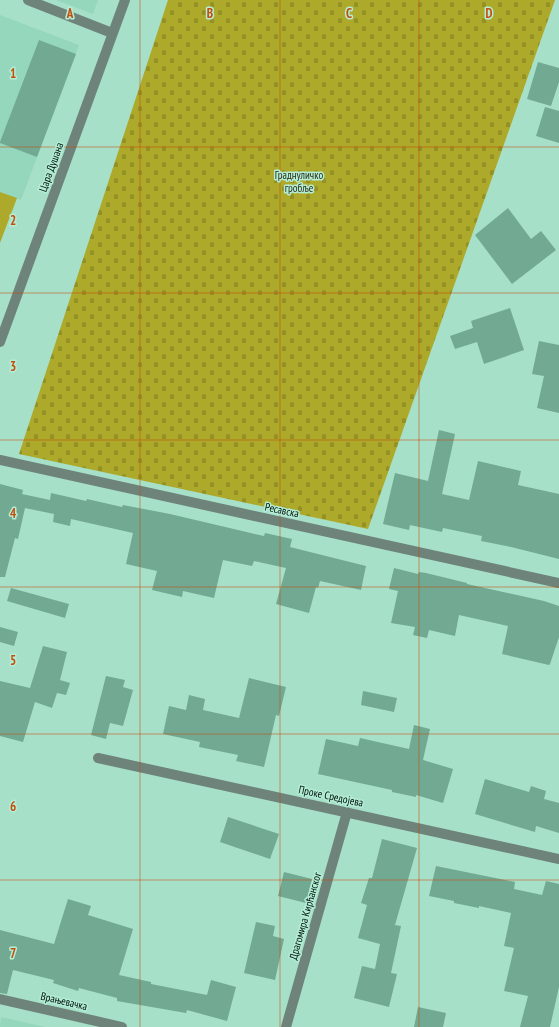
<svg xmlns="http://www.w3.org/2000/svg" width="559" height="1027" viewBox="0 0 559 1027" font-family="'PT Sans Narrow',sans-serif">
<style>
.built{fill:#95d7bc}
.grass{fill:#ada92b}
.cemetery{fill:url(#cemetery-stones)}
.building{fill:#71a992}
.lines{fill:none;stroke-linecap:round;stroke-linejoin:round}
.minor{stroke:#6e847b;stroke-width:10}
.grid{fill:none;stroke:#c54e0c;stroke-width:1;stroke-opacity:0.55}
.labels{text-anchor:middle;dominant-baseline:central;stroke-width:3;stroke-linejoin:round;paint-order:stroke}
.street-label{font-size:11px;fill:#00110a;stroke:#b4edd5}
.park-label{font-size:11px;fill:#2b2b13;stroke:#b4edd5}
.grid-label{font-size:13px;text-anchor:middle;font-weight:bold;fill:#c54e0c;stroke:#b4edd5;stroke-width:3;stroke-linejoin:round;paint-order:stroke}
</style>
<defs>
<pattern id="cemetery-stones" width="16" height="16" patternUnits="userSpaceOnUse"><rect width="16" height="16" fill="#ada92b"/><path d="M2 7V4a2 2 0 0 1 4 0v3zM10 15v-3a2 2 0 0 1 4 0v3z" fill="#939025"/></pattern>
</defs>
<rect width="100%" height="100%" fill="#a7e0c8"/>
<g class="built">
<path d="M56 0H98L93 14Z"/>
<path d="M0 15 79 45 21 200 0 192Z"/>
<path d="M1 1017 45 1027H0Z"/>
</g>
<path class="grass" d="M0 192 17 198 0 243Z"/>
<path class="cemetery" d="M168 0H555L368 529 19 454Z"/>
<g class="building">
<path d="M39 40 76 54 37 157 0 143V142Z"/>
<path d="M538 62 559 68V82L551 106 527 99Z"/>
<path d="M545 107 559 111V143L536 136Z"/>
<path d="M508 208 531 239 541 231 556 250 512 284 475 235Z"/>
<path d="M510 308 524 350 484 364 477 342 455 349 450 336 473 328 471 321Z"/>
<path d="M539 341 559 345V413L537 408 544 376 532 374Z"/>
<path d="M439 430 455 434 442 494 469 500 478 461 521 471 518 485 559 494V559L511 547 481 541 482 536 443 528 442 532 410 525 409 530 383 524 395 473 428 481Z"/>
<path d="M0 484 23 490 22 494 50 500 51 493 86 501 87 499 122 507 123 505 170 514 264 536 265 533 292 539 290 547 366 566 361 590 320 581 318 588 316 587 309 613 276 604 286 568 254 561 252 566 223 560 214 598 183 591 182 597 152 590 157 571 126 564 133 533 71 519 70 526 53 522 54 514 25 508 18 539 15 538 5 577H0Z"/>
<path d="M394 568 418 574 419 572 426 573 467 583V584L544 601 559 606V637L550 664 549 665 502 654 508 626 459 615 455 636 429 630 427 638 413 635 415 627 391 623 398 591 389 589Z"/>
<path d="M11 588 69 604 65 618 7 601Z"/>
<path d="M0 627 18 632 14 646 0 642Z"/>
<path d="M43 646 67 652 60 680 70 683 66 695 57 693 52 708 35 702 23 742 0 736V681L30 688Z"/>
<path d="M106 676 125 680 123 687 133 690 123 726 110 723 106 739 91 735Z"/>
<path d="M249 678 286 687 279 716 276 715 264 767 236 761 238 755 199 747 200 742 163 734 169 706 186 710 189 695 205 699 203 710 239 718Z"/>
<path d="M363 691 397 698 394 712 361 705Z"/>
<path d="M414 725 430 729 423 760 453 769 443 803 416 795V797L392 792V790L318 774 326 739 358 746 360 738 409 749Z"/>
<path d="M485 779 529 792 531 786 546 791 544 799 559 803V833L536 826 535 832 475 814Z"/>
<path d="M228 817 279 834 270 859 220 842Z"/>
<path d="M382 839 417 848 395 925 401 926 391 973 397 974 389 1007 354 998 362 966 375 969 380 944 358 938 367 905 361 903 369 878H372Z"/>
<path d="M436 866 515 882 514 889 542 895 546 881 559 884V987L550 1027H520L528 996 504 991 514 948 504 946 511 913 479 906V908L454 903V901L429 896Z"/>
<path d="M284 872 312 879 306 903 278 896Z"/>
<path d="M68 899 91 906 88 915 133 929 119 975 151 982V984L207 995 211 980 236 987 227 1021 187 1010 186 1013 117 1001V998L79 988 78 991 53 983 54 980 13 970 7 994 0 993V930L54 944Z"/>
<path d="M256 922 275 926 273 936 284 939 275 980 244 973Z"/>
<path d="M418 1007 446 1013 443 1027H414Z"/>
</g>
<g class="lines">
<g class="minor">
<path d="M28 0 112 33"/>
<path d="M0 342 125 0"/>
<path d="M0 460 559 583"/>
<path d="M98 758 559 859"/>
<path d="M0 999 122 1027"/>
<path d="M286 1027 347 812"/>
</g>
</g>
<path class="grid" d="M140 0V1027M280 0V1027M419 0V1027M0 147H559M0 293H559M0 440H559M0 587H559M0 734H559M0 880H559"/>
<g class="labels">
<g class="street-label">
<text transform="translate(51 167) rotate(-70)">Цара Душана</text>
<text transform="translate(282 510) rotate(12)">Ресавска</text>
<text transform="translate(331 796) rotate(12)">Проке Средојева</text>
<text transform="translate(305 916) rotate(-74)">Драгомира Кирћанског</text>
<text transform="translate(64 1001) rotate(13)">Врањевачка</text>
</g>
<g class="park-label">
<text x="299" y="175">Граднуличко<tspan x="299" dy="13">гробље</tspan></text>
</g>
</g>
<g class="grid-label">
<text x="70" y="18">A</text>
<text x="210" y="18">B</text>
<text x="349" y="18">C</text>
<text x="489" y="18">D</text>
<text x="13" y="78">1</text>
<text x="13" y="225">2</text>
<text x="13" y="371">3</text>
<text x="13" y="518">4</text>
<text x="13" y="665">5</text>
<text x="13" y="811">6</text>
<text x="13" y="958">7</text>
</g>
</svg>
